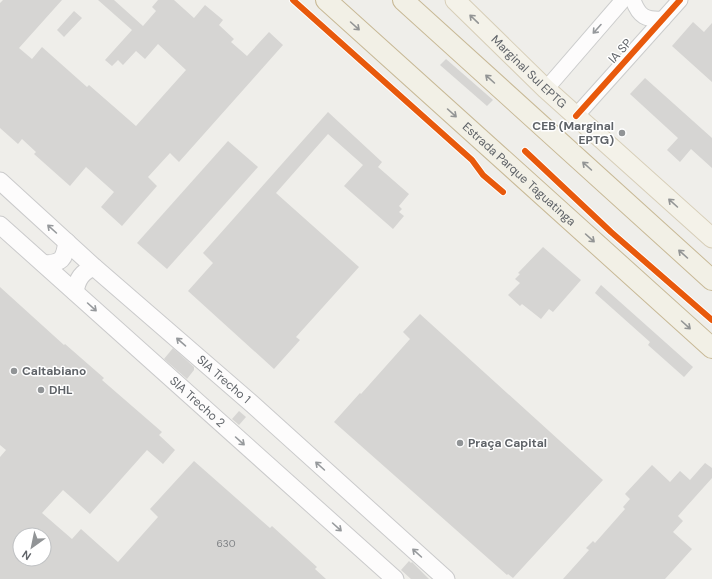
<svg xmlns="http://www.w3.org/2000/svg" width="712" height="579" viewBox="0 0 712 579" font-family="'DM Sans',sans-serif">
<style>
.building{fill:#d6d5d3;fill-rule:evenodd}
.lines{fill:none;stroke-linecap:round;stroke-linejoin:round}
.tertiary-casing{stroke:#cbcccc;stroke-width:17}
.secondary-casing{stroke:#cacacb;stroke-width:19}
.primary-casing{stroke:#d7ceb8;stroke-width:21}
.trunk-casing{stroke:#c8b996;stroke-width:22}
.tertiary{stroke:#fdfcfc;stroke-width:15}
.secondary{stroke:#fdfcfc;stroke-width:17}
.primary{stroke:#f4f2e9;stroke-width:19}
.trunk{stroke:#f2f0e6;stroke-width:20}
.cycleway-casing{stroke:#fff;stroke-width:8}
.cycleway{stroke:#e8590c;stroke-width:6}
.oneway{stroke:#939595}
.oneway2{stroke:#929494}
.oneway3{stroke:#96999c}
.poi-dot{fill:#919496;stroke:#fff;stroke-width:1.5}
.labels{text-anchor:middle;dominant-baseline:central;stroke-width:3;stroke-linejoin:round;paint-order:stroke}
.number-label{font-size:10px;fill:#7e8184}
.street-label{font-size:12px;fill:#5f6368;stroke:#fff}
.poi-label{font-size:12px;font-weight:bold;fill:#5f6368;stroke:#fff;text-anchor:start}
</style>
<rect width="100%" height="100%" fill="#efeeea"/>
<g class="building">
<path d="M3 0H62L19 48 32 59 42 47 87 87 89 85 136 126 186 70 158 44 145 59 136 51 123 65 118 60 112 66 105 60 132 30 98 0H114L143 26 156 11 152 7 158 0H174L194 18 205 5 223 20 219 25 234 39 231 42 247 56 269 32 283 45 179 162 170 153 148 177 157 186 122 226 101 207 114 192 86 167 70 186 34 154 36 152 22 139 18 144 0 128V3Z"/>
<path d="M74 11 82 18 64 37 57 30Z"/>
<path d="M693 22 704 32 712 23V82L672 46Z"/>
<path d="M446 59 493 100 487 106 440 65Z"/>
<path d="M645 78 712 138V168L691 149 680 162 667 150 678 138 630 94Z"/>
<path d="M328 112 382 162 378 167 409 194 399 206 402 209 399 212 404 216 393 229 344 186 363 165 328 134 276 193 359 267 296 337 300 340 274 369 188 291 213 263 203 253Z"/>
<path d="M228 141 258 167 167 269 137 243Z"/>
<path d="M543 247 581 280 553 312 549 309 541 319 522 304 520 306 508 295 520 283 515 279 520 274 518 273Z"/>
<path d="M601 285 693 367 685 376 684 377 648 345 650 342 595 293Z"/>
<path d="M0 287 64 345 65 344 104 378 102 380 162 432 159 435 175 450 163 464 147 450 90 514 63 490 42 513 72 539 81 529 118 562 158 517 150 509 194 461 270 528 272 526 317 567 315 569 326 579H0V457L6 450 0 445ZM20 535H44V559H20Z"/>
<path d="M420 314 603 480 513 578 508 574 507 575 334 422 360 393 361 394 410 339 403 332Z"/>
<path d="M173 348 194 367V370L187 379 164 359Z"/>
<path d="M239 411 246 417 239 425 232 419Z"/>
<path d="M705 463 712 468V478L678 516 683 521 673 532 692 549 665 579H563L589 550 586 548 593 541 595 543 625 509 623 507 630 499 625 494 652 465 670 482 680 471 690 480Z"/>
<path d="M409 561 411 563 412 562 429 579H411L401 570Z"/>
</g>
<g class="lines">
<g class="tertiary-casing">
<g id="tertiary">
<path d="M633 0C639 17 646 20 663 19"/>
<path d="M546 89 623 0"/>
<path d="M576 116 680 0"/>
</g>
</g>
<g class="secondary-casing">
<g id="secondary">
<path id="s1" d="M0 181 94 267 251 403 446 579"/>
<path id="s2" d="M0 225 395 579"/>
<path d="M44 264C62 263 64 260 67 242"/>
<path d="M75 292C77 279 82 272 94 267"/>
</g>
</g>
<g class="primary-casing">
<g id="primary">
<path id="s3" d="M455 0 546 89 712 238"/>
</g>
</g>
<g class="trunk-casing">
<g id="trunk">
<path id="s4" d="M326 0 712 348"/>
<path d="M403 0 712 280"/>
</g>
</g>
<use href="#tertiary" class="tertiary"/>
<use href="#secondary" class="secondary"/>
<use href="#primary" class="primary"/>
<use href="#trunk" class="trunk"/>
<g class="cycleway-casing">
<g id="cycleway">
<path d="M293 0 472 160 483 175 503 192"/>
<path d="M576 116 680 0"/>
<path d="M525 151 611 232 712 320"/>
</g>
</g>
<use href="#cycleway" class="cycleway"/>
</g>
<defs><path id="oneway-shaft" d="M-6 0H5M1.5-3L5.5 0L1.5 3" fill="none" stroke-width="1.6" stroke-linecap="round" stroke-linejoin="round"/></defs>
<g class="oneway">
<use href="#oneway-shaft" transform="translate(474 19) rotate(-136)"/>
<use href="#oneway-shaft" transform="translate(673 203) rotate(-138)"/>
</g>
<g class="oneway2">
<use href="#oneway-shaft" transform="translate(355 26) rotate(42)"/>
<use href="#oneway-shaft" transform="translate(490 79) rotate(-138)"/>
<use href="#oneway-shaft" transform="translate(452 113) rotate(42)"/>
<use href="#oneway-shaft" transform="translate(587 166) rotate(-138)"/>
<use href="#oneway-shaft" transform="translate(590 238) rotate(42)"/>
<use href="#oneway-shaft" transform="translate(683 254) rotate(-138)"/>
<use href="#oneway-shaft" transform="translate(686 325) rotate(42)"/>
</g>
<g class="oneway3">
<use href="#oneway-shaft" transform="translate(597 29) rotate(132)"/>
<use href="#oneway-shaft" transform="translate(52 229) rotate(-138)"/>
<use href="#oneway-shaft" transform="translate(92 307) rotate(42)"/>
<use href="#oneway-shaft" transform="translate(181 342) rotate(-139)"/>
<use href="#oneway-shaft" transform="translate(240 441) rotate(42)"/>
<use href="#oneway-shaft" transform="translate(320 466) rotate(-138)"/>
<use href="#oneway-shaft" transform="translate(337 527) rotate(42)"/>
<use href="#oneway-shaft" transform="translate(417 553) rotate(-138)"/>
</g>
<g class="poi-dot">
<circle cx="622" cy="133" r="4"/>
<circle cx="14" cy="371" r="4"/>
<circle cx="41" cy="390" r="4"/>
<circle cx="460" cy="443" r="4"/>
</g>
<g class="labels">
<g class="number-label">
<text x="226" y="543">630</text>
</g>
<g class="street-label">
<text transform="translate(620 51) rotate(-48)">IA SP</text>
<text stroke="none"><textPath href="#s3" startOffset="103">Marginal Sul EPTG</textPath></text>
<text stroke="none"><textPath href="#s4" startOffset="260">Estrada Parque Taguatinga</textPath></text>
<text stroke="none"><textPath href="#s1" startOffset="299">SIA Trecho 1</textPath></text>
<text stroke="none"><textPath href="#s2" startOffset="265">SIA Trecho 2</textPath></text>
</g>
<g class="poi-label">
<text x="614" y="126" text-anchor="end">CEB (Marginal<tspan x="614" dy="14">EPTG)</tspan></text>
<text x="22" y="371">Caltabiano</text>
<text x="49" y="390">DHL</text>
<text x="468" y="443">Praça Capital</text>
</g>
</g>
<g transform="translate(32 547) rotate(213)"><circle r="19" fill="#ffffff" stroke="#bfc1c3"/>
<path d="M0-3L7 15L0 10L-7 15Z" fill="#919496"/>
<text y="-6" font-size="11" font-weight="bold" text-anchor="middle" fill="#5f6368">N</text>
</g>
</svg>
